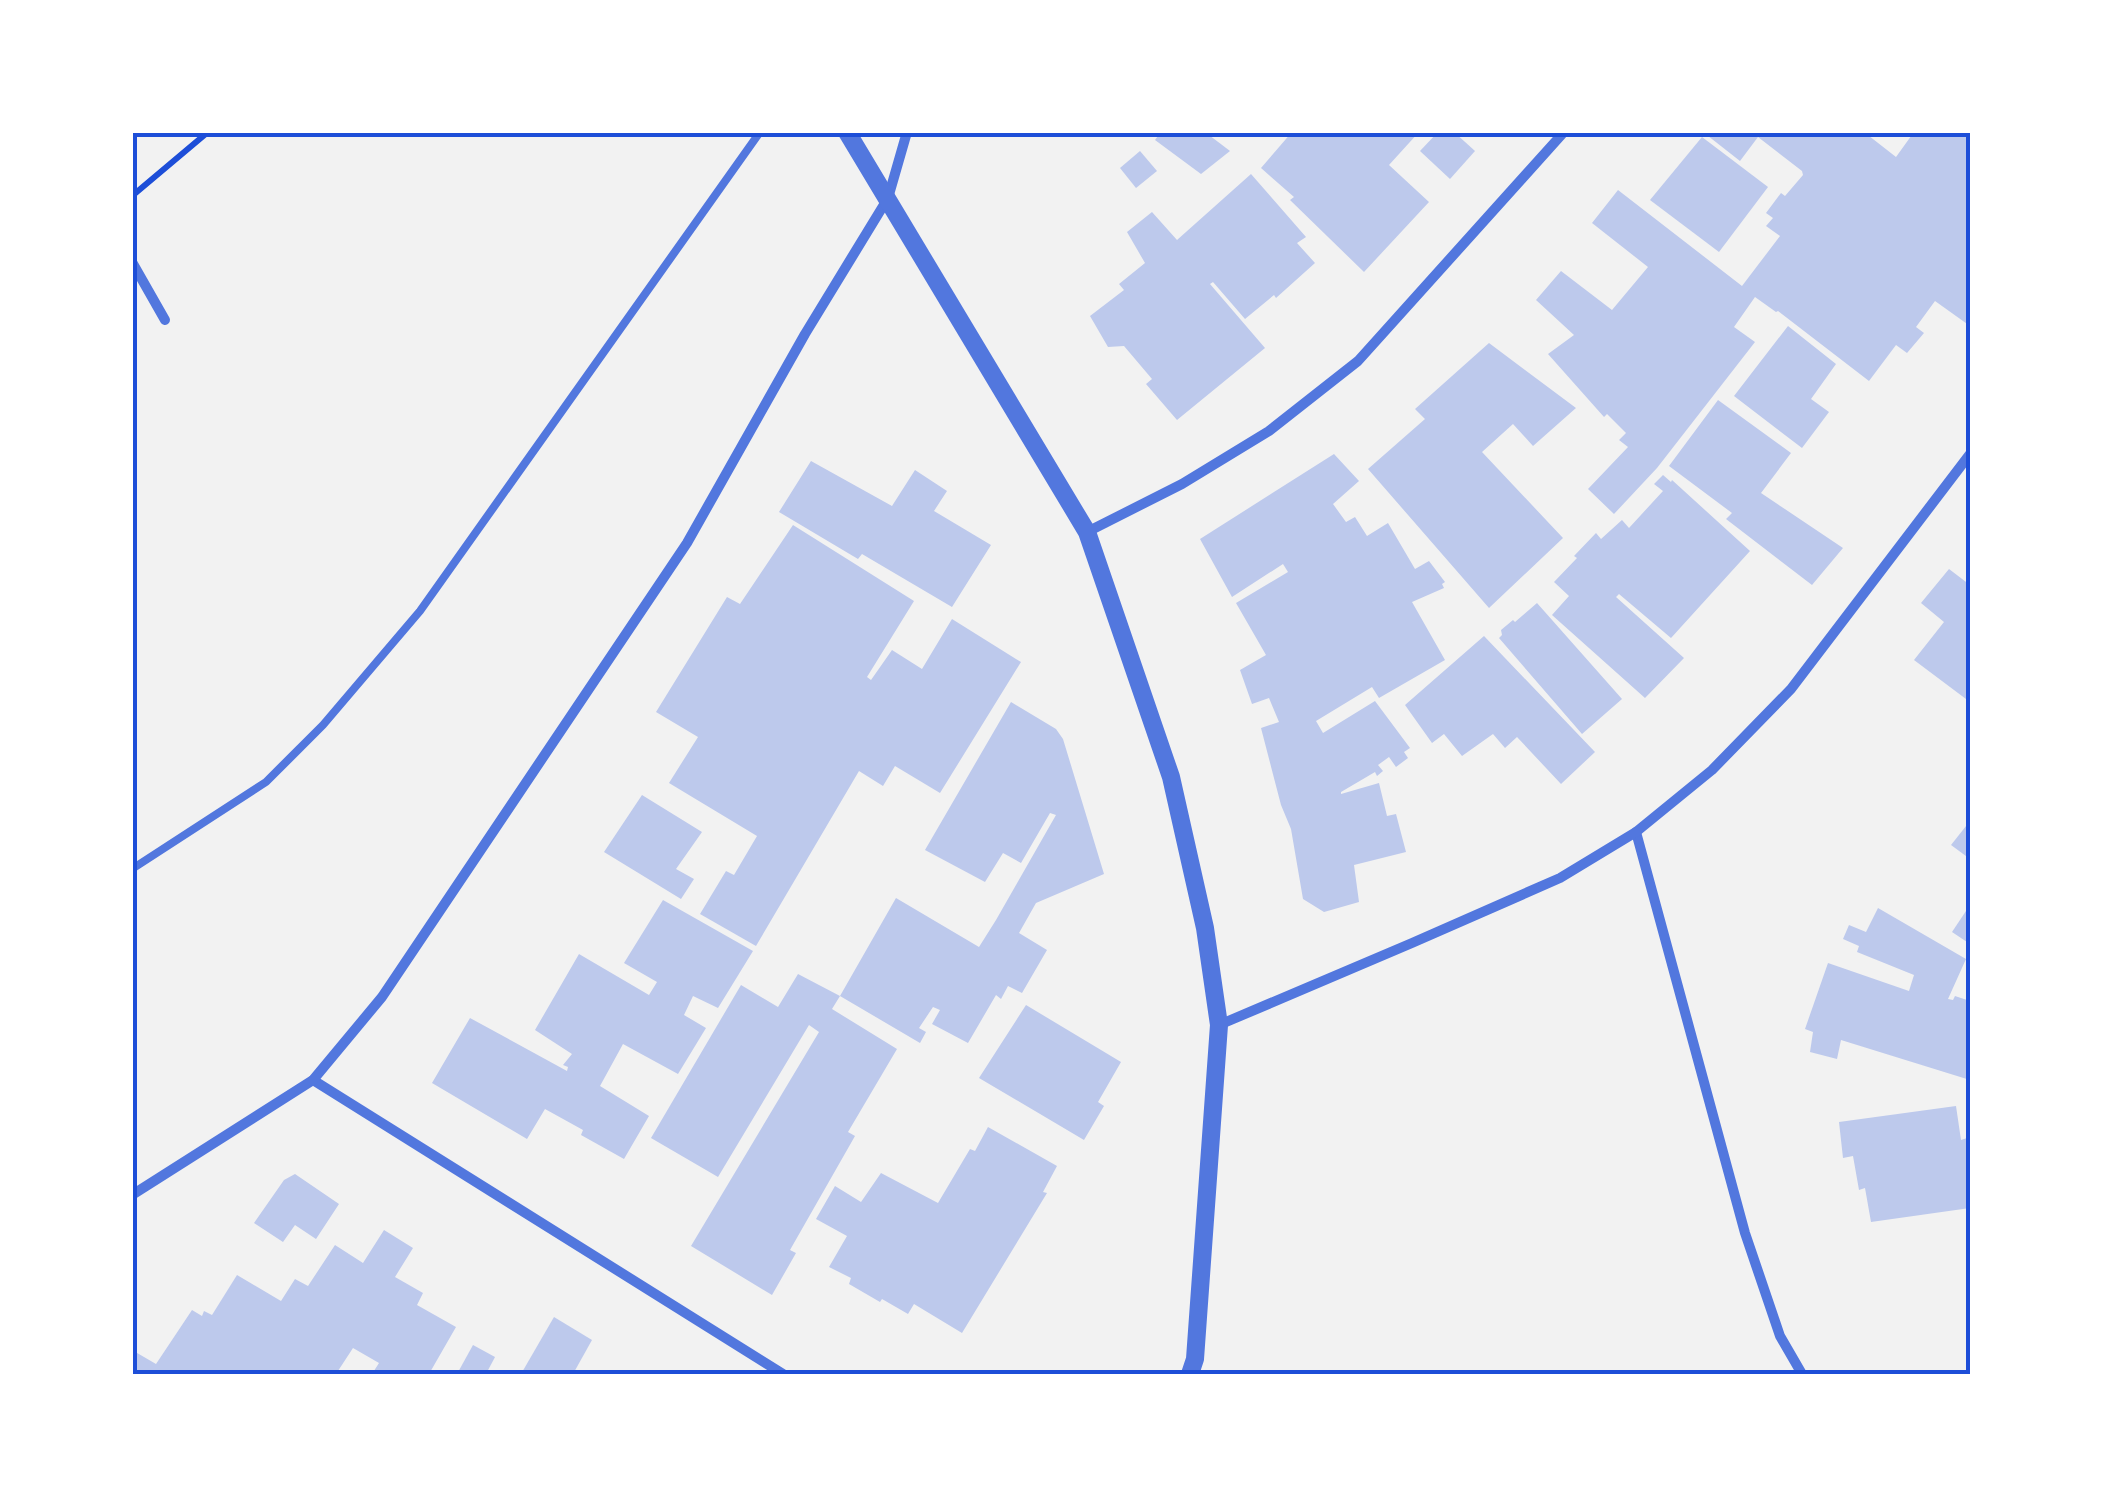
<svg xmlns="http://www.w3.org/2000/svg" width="2103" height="1507" viewBox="0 0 2103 1507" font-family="Jost,sans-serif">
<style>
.building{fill:#bdc9ec}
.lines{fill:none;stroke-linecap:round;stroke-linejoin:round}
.path{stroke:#1d4ed8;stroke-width:6}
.service{stroke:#5277de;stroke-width:8}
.minor{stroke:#5277de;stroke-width:10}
.tertiary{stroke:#5277de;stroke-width:18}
.neatline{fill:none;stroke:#1d4ed8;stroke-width:4}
</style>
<rect width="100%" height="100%" fill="#f2f2f2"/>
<g class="building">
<path d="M1161 132H1205L1230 151 1201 174 1155 140Z"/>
<path d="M1292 132H1419L1389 165 1429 202 1364 272 1290 200 1294 197 1261 168Z"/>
<path d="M1438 132H1454L1475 151 1450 179 1420 151Z"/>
<path d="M1703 132H1864L1896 157 1914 132H1970V326L1935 301 1916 327 1924 333 1907 353 1896 345 1869 381 1778 311 1776 312 1755 297 1734 327 1755 342 1657 468 1614 514 1588 489 1628 447 1619 440 1626 433 1607 414 1604 417 1548 354 1574 335 1536 300 1561 271 1612 310 1648 267 1592 223 1618 190 1742 286 1780 236 1766 226 1773 218 1766 213 1781 193 1785 196 1803 175 1802 171 1758 137 1740 161Z"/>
<path d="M1702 137 1768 187 1719 252 1650 200Z"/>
<path d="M1140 151 1157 171 1136 188 1120 168Z"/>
<path d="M1251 174 1306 237 1297 243 1315 263 1276 298 1274 295 1245 319 1213 282 1210 284 1265 348 1177 420 1146 384 1152 379 1124 346 1108 347 1090 316 1124 290 1119 284 1145 263 1127 232 1152 212 1177 240Z"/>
<path d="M1788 326 1836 364 1811 399 1829 412 1802 448 1734 396Z"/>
<path d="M1489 343 1576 408 1533 446 1513 424 1482 452 1563 538 1489 608 1368 469 1425 419 1415 409Z"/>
<path d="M1718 400 1791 453 1761 493 1843 548 1812 585 1726 519 1732 513 1669 466Z"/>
<path d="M1334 454 1359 481 1333 504 1346 522 1355 517 1367 536 1388 523 1415 569 1429 561 1445 582 1442 584 1444 588 1412 602 1445 660 1379 698 1372 687 1316 721 1323 733 1375 701 1410 748 1404 752 1408 758 1396 767 1389 757 1378 765 1383 771 1377 776 1375 772 1341 792V794L1379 783 1387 816 1396 814 1406 852 1354 865 1359 902 1324 912 1303 899 1291 829 1281 805 1261 728 1279 722 1269 698 1252 704 1240 670 1266 655 1236 603 1288 572 1283 564 1232 597 1200 539Z"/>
<path d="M811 461 892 506 915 470 947 491 934 511 991 545 952 607 862 554 858 559 779 512Z"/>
<path d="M1663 475 1671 482 1672 480 1750 551 1671 638 1619 594 1616 597 1684 658 1645 698 1552 615 1569 596 1554 582 1577 558 1574 556 1596 533 1601 539 1622 520 1629 528 1663 491 1654 484Z"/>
<path d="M793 525 914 601 867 677 871 680 892 650 922 669 952 619 1021 662 940 793 895 766 883 786 859 771 756 946 700 914 726 871 734 875 757 836 669 783 698 737 656 712 727 597 740 604Z"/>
<path d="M1949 569 1970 585V702L1914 660 1944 622 1921 603Z"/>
<path d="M1537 603 1622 699 1582 734 1499 638 1502 635 1501 630 1513 620 1515 622Z"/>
<path d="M1484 636 1595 752 1561 784 1517 737 1505 748 1493 734 1462 756 1444 734 1432 743 1405 705Z"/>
<path d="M1011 702 1056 729 1063 739 1104 874 1036 903 1019 933 1047 950 1022 993 1008 986 1001 999 996 995 968 1043 932 1024 940 1010 933 1007 919 1028 926 1032 920 1043 840 996 896 898 979 947 996 920 1056 815 1050 813 1021 863 1003 853 985 882 925 850Z"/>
<path d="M642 795 702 832 676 869 694 879 681 899 604 852Z"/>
<path d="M1970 821V859L1951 845Z"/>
<path d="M663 900 753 951 718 1008 693 996 684 1015 706 1028 678 1074 623 1044 600 1086 649 1116 624 1159 581 1135 583 1130 545 1109 527 1139 432 1083 470 1018 567 1071 568 1067 563 1065 572 1054 535 1030 579 954 649 995 657 982 624 963Z"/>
<path d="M1970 905V944L1952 932Z"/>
<path d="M1878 908 1966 959 1948 999 1953 1000 1955 996 1970 1001V1080L1841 1040 1837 1059 1810 1052 1813 1032 1805 1029 1828 963 1909 991 1914 975 1857 952 1859 946 1843 939 1849 925 1866 932Z"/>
<path d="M798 974 840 996 832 1009 897 1049 848 1132 855 1136 790 1250 796 1253 772 1295 691 1246 819 1032 809 1025 718 1177 651 1138 741 985 778 1007Z"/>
<path d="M1026 1005 1121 1062 1098 1102 1104 1106 1084 1140 979 1078Z"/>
<path d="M1956 1106 1961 1140 1967 1138 1970 1158V1208L1871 1222 1865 1188 1859 1190 1853 1156 1843 1158 1839 1122Z"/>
<path d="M988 1127 1057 1166 1043 1192 1047 1193 962 1333 914 1304 908 1314 882 1299 880 1302 849 1284 851 1278 829 1267 847 1236 816 1219 835 1186 861 1202 881 1173 938 1203 970 1149 975 1151Z"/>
<path d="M295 1174 339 1204 316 1239 295 1225 283 1242 254 1223 284 1180Z"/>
<path d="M384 1230 413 1248 395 1277 423 1293 417 1305 456 1327 429 1374H372L379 1363 353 1348 336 1374H132V1350L156 1364 192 1310 202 1316 204 1311 212 1315 237 1275 281 1301 295 1279 308 1286 335 1245 363 1263Z"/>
<path d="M554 1317 592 1340 573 1374H521Z"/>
<path d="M473 1345 495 1357 486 1374H457Z"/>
</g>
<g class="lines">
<path class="path" d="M132 196 208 132"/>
<path class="service" d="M132 869 266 782 323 725 420 611 760 132"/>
<g class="minor">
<path d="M132 262 165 320"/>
<path d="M1087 532 1182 484 1269 431 1358 361 1564 132"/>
<path d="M1636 832 1745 1233 1780 1336 1802 1374"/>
<path d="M1219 1025 1412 943 1560 878 1636 832 1712 770 1791 689 1970 454"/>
<path d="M313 1080 783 1374"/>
<path d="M132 1195 313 1080 382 997 687 543 805 334 888 198 907 132"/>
</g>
<path class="tertiary" d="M847 132 1087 532 1171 777 1205 928 1219 1025 1195 1359 1190 1374"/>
</g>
<rect width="2103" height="1507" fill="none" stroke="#ffffff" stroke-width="270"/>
<rect x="135" y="135" width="1833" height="1237" class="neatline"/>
</svg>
